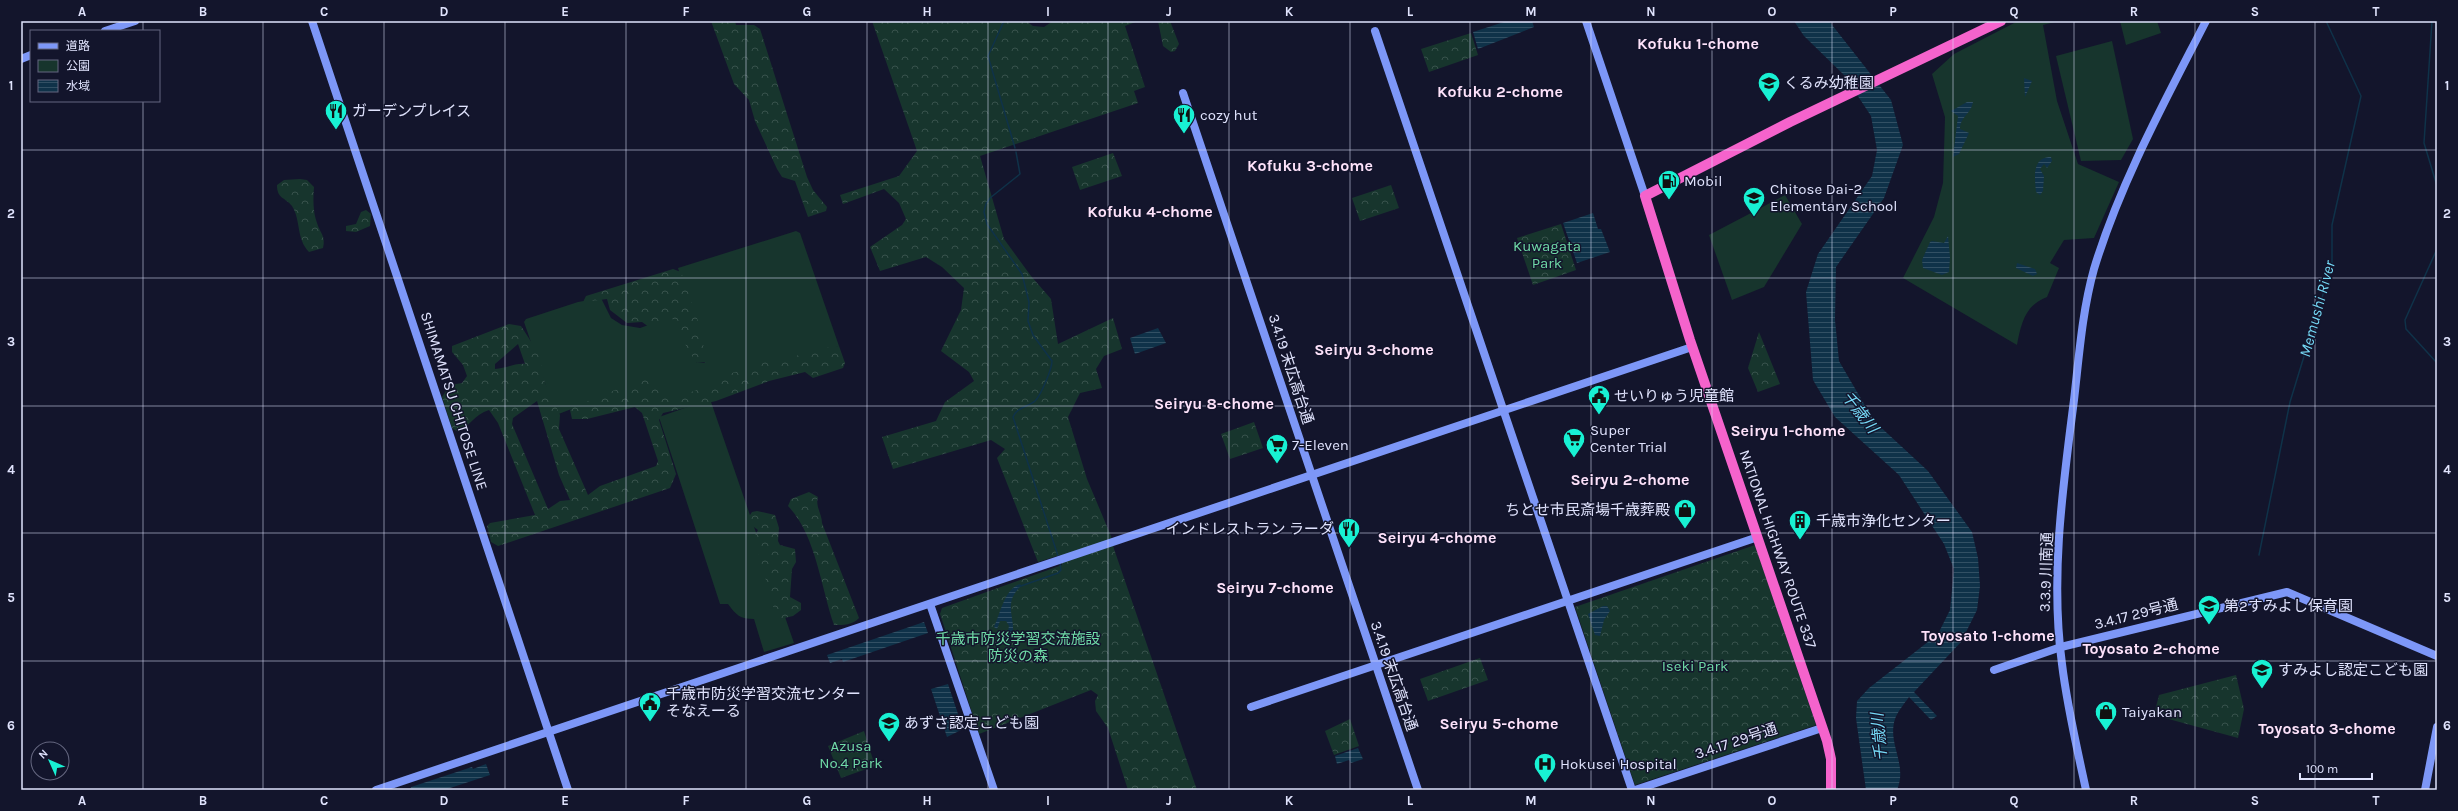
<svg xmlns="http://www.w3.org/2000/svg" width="2458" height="811" viewBox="0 0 2458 811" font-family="Karla,'Noto Sans JP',sans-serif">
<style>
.green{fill:#17352d}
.forest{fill:url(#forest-crowns);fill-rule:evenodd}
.water{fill:url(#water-rules)}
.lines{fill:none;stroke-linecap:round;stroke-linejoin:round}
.stream{stroke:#0f3249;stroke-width:1.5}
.secondary{stroke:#7d97f7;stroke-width:8}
.highway{stroke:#f563cc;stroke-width:10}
.grid{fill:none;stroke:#e0e3fd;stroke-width:1;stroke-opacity:0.55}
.labels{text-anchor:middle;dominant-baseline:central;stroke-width:3;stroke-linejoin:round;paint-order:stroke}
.poi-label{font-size:15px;fill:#e0e3fd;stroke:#13152c;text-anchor:start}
.park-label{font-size:15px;fill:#6fdaa6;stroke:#13152c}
.street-label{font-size:15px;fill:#e0e3fd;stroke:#13152c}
.neighbourhood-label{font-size:16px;font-weight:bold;fill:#fde2fa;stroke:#13152c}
.water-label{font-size:16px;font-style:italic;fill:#75d9f6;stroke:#13152c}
.neatline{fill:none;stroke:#e0e3fd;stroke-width:1.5}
.grid-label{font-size:13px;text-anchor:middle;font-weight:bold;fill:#e0e3fd}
</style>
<defs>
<pattern id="forest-crowns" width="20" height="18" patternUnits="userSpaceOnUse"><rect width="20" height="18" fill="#17352d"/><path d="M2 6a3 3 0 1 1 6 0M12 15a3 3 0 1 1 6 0" fill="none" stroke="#38524c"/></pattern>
<pattern id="water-rules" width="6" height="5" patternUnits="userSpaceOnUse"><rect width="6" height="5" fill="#0f3249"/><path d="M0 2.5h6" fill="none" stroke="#325064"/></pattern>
</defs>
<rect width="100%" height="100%" fill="#13152c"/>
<g class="green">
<path d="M2018 21H2059L2043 25 2057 101 2078 164 2119 182 2094 238 2064 240 2050 263 2059 268 2047 297C2025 305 2021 324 2017 345L1903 278 1934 217 1943 183 1945 117 1932 74 1954 54Z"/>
<path d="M2120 21H2157L2161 33 2126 45Z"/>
<path d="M2112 41 2133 139 2121 160 2081 161 2056 56Z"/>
<path d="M1785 195 1802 224 1764 287 1732 300 1709 235Z"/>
<path d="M796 231 800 233 839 346 673 400 644 381 556 415 524 322 526 319 578 302 601 298 611 318 622 325 640 328 671 317 677 318 697 363H705L678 268Z"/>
<path d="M710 399 794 643 764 652 754 619C740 619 736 615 728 604H720L659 417Z"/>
</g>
<g class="forest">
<path d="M711 21H735L736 25H754L760 29 807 177 813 190 827 207 826 211 808 217 795 181 782 177 777 169 755 121 749 100 734 84Z"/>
<path d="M872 21H1026L1033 26 1044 27 1053 21H1138L1125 26 1145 87 1134 91 1138 103 980 156 1004 239 1031 276 1051 299 1058 344 1113 318 1122 349 1104 356 1096 369 1102 388 1080 393 1068 417 1087 479 1111 536 1114 549 1197 790H1128L1108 728 1096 711 1095 701 1098 695 1091 690 979 734 940 614 942 608 1062 565 1060 555 1038 562 997 458 1005 449 991 440 893 469 882 437 936 421 945 402 974 381 969 372 941 351 961 310 964 288 942 267 926 257 880 271 870 247 902 225 906 219 899 203 884 189 843 204 840 195 899 176 917 151Z"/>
<path d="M1158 21H1170L1179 44 1175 51 1171 52 1163 46Z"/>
<path d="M1471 33 1478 55 1429 72 1421 49Z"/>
<path d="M1113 153 1122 176 1080 190 1072 167Z"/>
<path d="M300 179 307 180 314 187C313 199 313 212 317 223 320 233 326 236 323 248L309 252C296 239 301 220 292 206 285 197 277 199 277 185L284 180Z"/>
<path d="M1391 185 1399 208 1360 221 1352 198Z"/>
<path d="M366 210 371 214 370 226 356 232 346 231V226L356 224 361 212Z"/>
<path d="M1561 224 1576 270 1533 285 1517 238Z"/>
<path d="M673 269 681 272 683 277 698 321 707 362 697 363 687 349 678 321 673 319 649 327 642 322 627 323 610 310 607 299 583 302 586 296Z"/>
<path d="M509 324 521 326 539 354 545 383 560 415 559 429 588 495 600 486 656 466 658 461 642 413 635 407 587 419H572L570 410 574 407 644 378 657 382 670 397H676L718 383 732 373 774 359 785 362 806 351 839 346 845 363 843 368 813 378 805 372 769 381 716 401 663 413 659 420 676 474 670 488 498 546 491 542 487 526 490 523 535 515 498 423 489 410C474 415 471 425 458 432L452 428 442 397 450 385 462 383 467 376 463 365 452 352V346ZM518 344 525 364C516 363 506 368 495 369V364ZM537 401 559 475 570 500 560 501 548 509 512 424 513 418Z"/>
<path d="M1759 332 1780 384 1758 392 1748 368Z"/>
<path d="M1254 422 1263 448 1230 459 1221 434Z"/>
<path d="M809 492 818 497C815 506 822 514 822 523L859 618C853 625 843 625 834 625 821 588 816 535 788 506L791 499Z"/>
<path d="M757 511 775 515 779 528 778 541 780 545 795 549 796 562 792 569 790 597 801 603V610L793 616 780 619 775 613 754 537 758 530 750 524 748 518 752 512Z"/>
<path d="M1755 545 1816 725 1635 785 1575 607Z"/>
<path d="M1480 658 1488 680 1428 701 1420 679Z"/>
<path d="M2236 675 2244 709 2238 738 2154 715 2159 695Z"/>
<path d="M1350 719 1359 746 1334 755 1325 731Z"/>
<path d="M864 731 875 766 841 778 828 746Z"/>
</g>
<g class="water">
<path d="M1507 21H1532L1534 27 1478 49 1473 32Z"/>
<path d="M1794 21H1829L1891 100 1903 145 1884 198 1836 267 1835 320 1839 361 1874 421 1928 471 1972 532 1978 558 1980 586 1977 610 1961 642 1914 692 1937 716 1931 720 1909 697C1904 704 1898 711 1895 719 1887 744 1908 764 1897 790H1866L1856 718 1857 701 1869 688 1938 634 1950 610 1954 569 1944 544 1899 475 1835 417 1813 380 1806 292 1818 254 1872 176 1877 150 1871 116 1844 75 1804 36Z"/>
<path d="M2024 78 2032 81 2025 97Z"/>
<path d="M1967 102H1973C1971 114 1960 117 1960 129L1969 133 1959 154 1953 157 1958 116 1951 111Z"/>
<path d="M2051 157 2052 161 2047 168 2044 164 2040 169 2044 176 2043 191 2040 195 2036 192C2035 179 2031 157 2051 157Z"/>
<path d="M1593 213 1598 229H1601L1610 252 1577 263 1563 223Z"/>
<path d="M1948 236 1950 257 1949 272 1942 275 1923 268 1922 260 1930 242 1932 241 1944 243Z"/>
<path d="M2017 263 2035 269 2037 274 2033 276 2016 268Z"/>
<path d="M1158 328 1166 343 1135 354 1130 338Z"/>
<path d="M1020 584 1021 585C1017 591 1012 595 1011 604 1009 618 1023 643 998 645L997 641 1007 636 1009 626 1006 621H1000L997 629 994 627C1000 614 1005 588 1020 584Z"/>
<path d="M1603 606H1607L1610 611 1604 620 1600 636 1595 635 1588 614Z"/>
<path d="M924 622 928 633 843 662 842 659 830 663 827 655Z"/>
<path d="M948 684 963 729 947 737 931 689Z"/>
<path d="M1358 748 1363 759 1351 763 1349 760 1337 764 1335 756Z"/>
<path d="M486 764 490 775 444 790H410L411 787 472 767 473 769Z"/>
</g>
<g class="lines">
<g class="stream">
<path d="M1004 21 988 56 1015 148"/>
<path d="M2432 21 2424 143 2437 186"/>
<path d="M1016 152 1020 174 990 198 986 204 984 212 987 224 1022 274 1029 302 1028 321 1033 335 1052 361C1052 369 1041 395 1035 401 1028 407 1017 407 1013 417L1058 556"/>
<path d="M2437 249 2405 320 2406 329 2437 363"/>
<path d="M2259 555 2290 402 2332 265V225L2361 96 2326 21"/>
<path d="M1018 587 1058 573 1061 570 1060 564"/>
</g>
<g class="secondary">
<path d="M312 21 568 790"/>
<path d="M1586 21 1645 196"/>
<path d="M105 31 135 21"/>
<path d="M1375 31 1632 790"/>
<path d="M21 59 31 55"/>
<path d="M1183 93 1418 790"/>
<path d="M930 604 994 790"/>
<path d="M1994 670 2061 647 2287 592 2437 656"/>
<path d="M1251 707 1758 537"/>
<path d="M376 790 1692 347"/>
<path d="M1635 790 1822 728"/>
<path d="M2086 790C2077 748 2067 706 2062 664 2050 577 2063 486 2074 400 2079 357 2082 312 2094 269 2120 183 2165 101 2206 21"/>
<path d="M2425 790 2437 727"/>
</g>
<path class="highway" d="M1831 790V759L1827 741 1690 340 1645 196 1790 122 2001 21"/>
</g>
<path class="grid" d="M143 21V31M263 21V790M384 21V790M505 21V790M626 21V790M746 21V790M867 21V790M988 21V790M1108 21V790M1229 21V790M1350 21V790M1470 21V790M1591 21V790M1712 21V790M1832 21V790M1953 21V790M2074 21V790M2195 21V790M2315 21V790M143 101V790M21 150H2437M21 278H2437M21 406H2437M21 533H2437M21 661H2437"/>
<defs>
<g id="school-pin" transform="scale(1.15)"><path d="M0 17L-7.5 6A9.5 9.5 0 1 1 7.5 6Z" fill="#18f1d3" stroke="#13152c"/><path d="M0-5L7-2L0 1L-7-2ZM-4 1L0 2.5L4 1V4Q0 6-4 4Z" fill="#111"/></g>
<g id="restaurant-pin" transform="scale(1.15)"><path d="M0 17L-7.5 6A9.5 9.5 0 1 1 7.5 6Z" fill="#18f1d3" stroke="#13152c"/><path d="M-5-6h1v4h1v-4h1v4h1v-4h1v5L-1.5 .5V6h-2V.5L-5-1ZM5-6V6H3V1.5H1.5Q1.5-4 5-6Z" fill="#111"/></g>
<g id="fuel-pin" transform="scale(1.15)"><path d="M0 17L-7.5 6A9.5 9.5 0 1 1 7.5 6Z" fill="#18f1d3" stroke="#13152c"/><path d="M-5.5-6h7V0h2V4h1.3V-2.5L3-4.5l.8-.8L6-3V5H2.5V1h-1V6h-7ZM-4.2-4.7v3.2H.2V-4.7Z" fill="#111"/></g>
<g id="civic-pin" transform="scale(1.15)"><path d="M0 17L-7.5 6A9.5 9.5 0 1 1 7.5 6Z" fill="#18f1d3" stroke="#13152c"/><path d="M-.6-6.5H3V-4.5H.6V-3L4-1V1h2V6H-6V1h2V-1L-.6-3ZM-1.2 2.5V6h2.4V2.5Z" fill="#111"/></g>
<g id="supermarket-pin" transform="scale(1.15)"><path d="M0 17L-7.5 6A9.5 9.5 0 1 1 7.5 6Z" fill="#18f1d3" stroke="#13152c"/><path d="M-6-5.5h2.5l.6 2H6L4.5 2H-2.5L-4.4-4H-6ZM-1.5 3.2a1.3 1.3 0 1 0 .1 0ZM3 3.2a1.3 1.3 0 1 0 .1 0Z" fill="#111"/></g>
<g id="shop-pin" transform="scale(1.15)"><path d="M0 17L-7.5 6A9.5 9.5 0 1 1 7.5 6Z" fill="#18f1d3" stroke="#13152c"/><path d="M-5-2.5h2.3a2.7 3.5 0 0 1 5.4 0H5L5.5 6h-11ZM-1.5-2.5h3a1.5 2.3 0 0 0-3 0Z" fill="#111"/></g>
<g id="building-pin" transform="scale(1.15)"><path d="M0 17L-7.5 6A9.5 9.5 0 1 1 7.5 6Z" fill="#18f1d3" stroke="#13152c"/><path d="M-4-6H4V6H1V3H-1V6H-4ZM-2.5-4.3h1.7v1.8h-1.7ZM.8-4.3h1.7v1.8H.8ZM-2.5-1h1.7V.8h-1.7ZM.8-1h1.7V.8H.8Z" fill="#111"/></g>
<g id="hospital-pin" transform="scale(1.15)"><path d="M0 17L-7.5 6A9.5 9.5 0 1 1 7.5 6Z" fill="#18f1d3" stroke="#13152c"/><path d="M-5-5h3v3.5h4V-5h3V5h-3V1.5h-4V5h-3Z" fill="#111"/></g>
</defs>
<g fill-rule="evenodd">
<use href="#school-pin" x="1769" y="83"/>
<use href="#restaurant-pin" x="336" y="111"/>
<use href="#restaurant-pin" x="1184" y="115"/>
<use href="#fuel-pin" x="1669" y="181"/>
<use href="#school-pin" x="1754" y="198"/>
<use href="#civic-pin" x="1599" y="396"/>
<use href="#supermarket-pin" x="1574" y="439"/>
<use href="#supermarket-pin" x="1277" y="445"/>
<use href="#shop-pin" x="1685" y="510"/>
<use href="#building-pin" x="1800" y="521"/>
<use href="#restaurant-pin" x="1349" y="529"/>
<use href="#school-pin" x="2209" y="606"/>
<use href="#school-pin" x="2262" y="670"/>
<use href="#civic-pin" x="650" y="703"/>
<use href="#shop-pin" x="2106" y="712"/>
<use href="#school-pin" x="889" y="723"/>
<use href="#hospital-pin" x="1545" y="764"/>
</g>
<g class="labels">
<g class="poi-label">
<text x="1784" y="83">くるみ幼稚園</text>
<text x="352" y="111">ガーデンプレイス</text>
<text x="1200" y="115">cozy hut</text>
<text x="1684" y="181">Mobil</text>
<text x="1770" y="189">Chitose Dai-2<tspan x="1770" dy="17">Elementary School</tspan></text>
<text x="1614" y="396">せいりゅう児童館</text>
<text x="1590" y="430">Super<tspan x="1590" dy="17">Center Trial</tspan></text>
<text x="1292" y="445">7-Eleven</text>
<text x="1670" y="510" text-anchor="end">ちとせ市民斎場千歳葬殿</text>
<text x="1816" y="521">千歳市浄化センター</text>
<text x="1334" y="529" text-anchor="end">インドレストラン ラーダ</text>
<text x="2224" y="606">第2すみよし保育園</text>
<text x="2278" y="670">すみよし認定こども園</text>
<text x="666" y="694">千歳市防災学習交流センター<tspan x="666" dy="17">そなえーる</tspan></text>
<text x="2122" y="712">Taiyakan</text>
<text x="904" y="723">あずさ認定こども園</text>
<text x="1560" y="764">Hokusei Hospital</text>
</g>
<g class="park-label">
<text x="1547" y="246">Kuwagata<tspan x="1547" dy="17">Park</tspan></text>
<text x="1018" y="639">千歳市防災学習交流施設<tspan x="1018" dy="17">防災の森</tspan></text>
<text x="1695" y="666">Iseki Park</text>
<text x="851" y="746">Azusa<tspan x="851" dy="17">No.4 Park</tspan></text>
</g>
<g class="street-label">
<text transform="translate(1291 369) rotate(72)">3.4.19 末広高台通</text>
<text transform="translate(454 401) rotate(72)">SHIMAMATSU CHITOSE LINE</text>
<text transform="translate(1778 549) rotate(71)">NATIONAL HIGHWAY ROUTE 337</text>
<text transform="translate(2046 572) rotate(-88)">3.3.9 川南通</text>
<text transform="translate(2136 614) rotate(-14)">3.4.17 29号通</text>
<text transform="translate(1394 676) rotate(71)">3.4.19 末広高台通</text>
<text transform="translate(1736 741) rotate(-18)">3.4.17 29号通</text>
</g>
<g class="neighbourhood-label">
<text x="1698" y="43">Kofuku 1-chome</text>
<text x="1500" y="91">Kofuku 2-chome</text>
<text x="1310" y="165">Kofuku 3-chome</text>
<text x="1150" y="211">Kofuku 4-chome</text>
<text x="1374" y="349">Seiryu 3-chome</text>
<text x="1214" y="403">Seiryu 8-chome</text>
<text x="1788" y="430">Seiryu 1-chome</text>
<text x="1630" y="479">Seiryu 2-chome</text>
<text x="1437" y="537">Seiryu 4-chome</text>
<text x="1275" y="587">Seiryu 7-chome</text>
<text x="1988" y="635">Toyosato 1-chome</text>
<text x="2151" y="648">Toyosato 2-chome</text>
<text x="1499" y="723">Seiryu 5-chome</text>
<text x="2327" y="728">Toyosato 3-chome</text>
</g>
<g class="water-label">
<text transform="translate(2317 309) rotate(-75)">Memushi River</text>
<text transform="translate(1860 412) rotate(52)">千歳川</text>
<text transform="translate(1879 737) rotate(-95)">千歳川</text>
</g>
</g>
<rect width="2458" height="811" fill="none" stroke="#13152c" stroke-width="44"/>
<rect x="30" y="30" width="130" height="72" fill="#13152c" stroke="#656780"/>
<rect x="38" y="43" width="20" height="6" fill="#7d97f7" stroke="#656780"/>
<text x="66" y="50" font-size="12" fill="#e0e3fd">道路</text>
<rect x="38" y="60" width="20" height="12" fill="#17352d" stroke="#656780"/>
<text x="66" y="70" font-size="12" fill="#e0e3fd">公園</text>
<rect x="38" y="80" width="20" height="12" fill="url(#water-rules)" stroke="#656780"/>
<text x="66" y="90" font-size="12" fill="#e0e3fd">水域</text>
<g transform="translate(50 761) rotate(315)"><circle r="19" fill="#13152c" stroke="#656780"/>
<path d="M0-3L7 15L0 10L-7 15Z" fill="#18f1d3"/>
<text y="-6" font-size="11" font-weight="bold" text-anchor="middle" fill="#e0e3fd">N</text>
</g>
<path d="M2300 773v6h72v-6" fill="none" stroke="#e0e3fd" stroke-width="2"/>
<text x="2306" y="773" font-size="12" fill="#e0e3fd" stroke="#13152c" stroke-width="3" paint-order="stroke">100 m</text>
<rect x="22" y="22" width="2414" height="767" class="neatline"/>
<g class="grid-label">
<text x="82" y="16">A</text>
<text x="203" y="16">B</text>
<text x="324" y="16">C</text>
<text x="444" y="16">D</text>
<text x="565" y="16">E</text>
<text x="686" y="16">F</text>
<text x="807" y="16">G</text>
<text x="927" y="16">H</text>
<text x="1048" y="16">I</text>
<text x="1169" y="16">J</text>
<text x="1289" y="16">K</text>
<text x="1410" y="16">L</text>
<text x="1531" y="16">M</text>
<text x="1651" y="16">N</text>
<text x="1772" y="16">O</text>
<text x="1893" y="16">P</text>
<text x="2014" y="16">Q</text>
<text x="2134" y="16">R</text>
<text x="2255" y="16">S</text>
<text x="2376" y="16">T</text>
<text x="11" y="90">1</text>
<text x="2447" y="90">1</text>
<text x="11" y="218">2</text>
<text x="2447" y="218">2</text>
<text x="11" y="346">3</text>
<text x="2447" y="346">3</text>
<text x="11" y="474">4</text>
<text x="2447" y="474">4</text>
<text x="11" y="602">5</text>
<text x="2447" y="602">5</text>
<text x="11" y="730">6</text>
<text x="2447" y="730">6</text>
<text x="82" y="805">A</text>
<text x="203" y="805">B</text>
<text x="324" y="805">C</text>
<text x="444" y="805">D</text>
<text x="565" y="805">E</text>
<text x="686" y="805">F</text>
<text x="807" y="805">G</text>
<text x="927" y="805">H</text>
<text x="1048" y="805">I</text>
<text x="1169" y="805">J</text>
<text x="1289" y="805">K</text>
<text x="1410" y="805">L</text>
<text x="1531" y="805">M</text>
<text x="1651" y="805">N</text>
<text x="1772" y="805">O</text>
<text x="1893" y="805">P</text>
<text x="2014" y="805">Q</text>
<text x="2134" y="805">R</text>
<text x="2255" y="805">S</text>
<text x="2376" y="805">T</text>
</g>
</svg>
